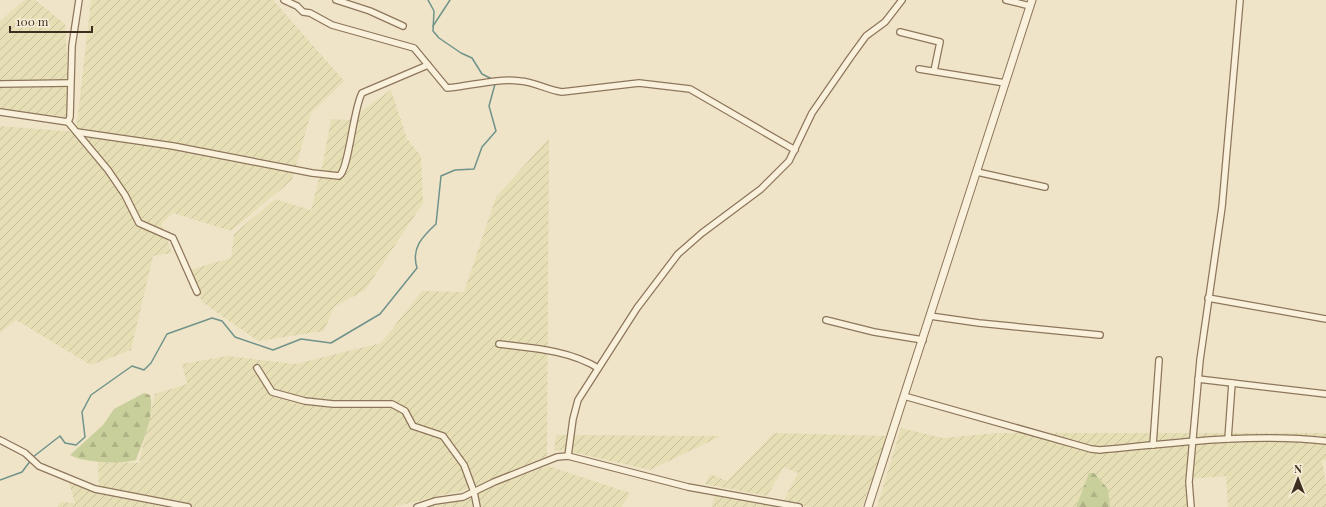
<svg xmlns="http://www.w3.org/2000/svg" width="1326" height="507" viewBox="0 0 1326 507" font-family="'Playfair Display',serif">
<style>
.farmland{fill:url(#farmland-furrows)}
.forest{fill:url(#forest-firs)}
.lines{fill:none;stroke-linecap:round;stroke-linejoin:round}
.stream{stroke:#6f938a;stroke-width:1.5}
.minor-casing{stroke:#8d765c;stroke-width:8}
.tertiary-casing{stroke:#8d765c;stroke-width:9}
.minor{stroke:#faf1dc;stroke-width:5.5}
.tertiary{stroke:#faf1dc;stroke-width:7}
</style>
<defs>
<pattern id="farmland-furrows" width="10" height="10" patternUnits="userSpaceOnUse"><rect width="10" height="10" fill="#e6deb5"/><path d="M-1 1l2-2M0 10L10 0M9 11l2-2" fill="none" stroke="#c6bf9b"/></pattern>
<pattern id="forest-firs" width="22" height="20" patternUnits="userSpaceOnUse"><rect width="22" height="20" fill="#c9cf9b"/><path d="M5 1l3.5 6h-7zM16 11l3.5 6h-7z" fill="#aeb285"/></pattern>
</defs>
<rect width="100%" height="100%" fill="#f0e4c8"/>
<g class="farmland">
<path d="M24 0H35L65 24 70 117 0 112V21Z"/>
<path d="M91 0H273L344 81 311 113 292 180 231 231 173 213 161 224 172 253 153 256 131 350 91 365 16 320 0 333V126L76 132Z"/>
<path d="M391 90 407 139 421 156 423 203 365 290 334 307 324 331 258 341 202 302 189 270 231 258 234 234 275 199 311 210 323 163 331 119 349 120Z"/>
<path d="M549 138 547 456 469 489 393 507H189L99 490 98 461 139 463 155 394 187 384 182 364 227 356 296 364 381 343 422 291 464 292 496 197Z"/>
<path d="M901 428 943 438 997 433V456L998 433H1326V460L1322 461 1326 484V507H1228L1226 476 1190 479 1191 507H1110L1108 489 1089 474 1076 507H877Z"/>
<path d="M774 433 888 436 862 507H814L793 505 801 507H712L715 492 782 504 798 473 784 467 767 496 705 484 710 474 727 481Z"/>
<path d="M556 435 721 436 650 470 563 450 554 451Z"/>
<path d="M548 466 630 493 622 507H478L476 491Z"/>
<path d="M69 483 94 492 165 507H58L60 502 75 503Z"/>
<path d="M471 498 472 507H430L434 506Z"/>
</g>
<g class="forest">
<path d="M144 393 150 395C155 414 143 442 136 460 121 464 83 463 70 455L103 425 114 409Z"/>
<path d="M1089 473H1094L1108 489 1110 507H1076Z"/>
</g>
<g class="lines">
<g class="stream">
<path d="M428 0 434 11 433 31 439 38 461 53 472 58 482 74 492 79"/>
<path d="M433 26 450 0"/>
<path d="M33 457 60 436 65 443 76 445 85 437 82 412 91 395 132 366 144 370 151 363 167 334 212 318 222 321 235 337 273 350 301 339 331 343 380 314 417 268C411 248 422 237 436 224L441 176 455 170 474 169 482 147 496 131 489 106 495 84"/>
<path d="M0 480 22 472 31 460"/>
</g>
<g class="minor-casing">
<g id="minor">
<path d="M284 0 297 6 303 12 310 13 332 25 414 48 447 88C472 86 496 78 520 81 535 82 547 90 562 92L639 83 690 89 795 150"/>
<path d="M336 0 370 11 403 26"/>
<path d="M1006 0 1030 6"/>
<path d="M900 32 940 42 934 71"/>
<path d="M919 69 1005 83"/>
<path d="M0 84 70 83"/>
<path d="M0 112 68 122 70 117 72 46 79 0"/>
<path d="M68 122 108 170 125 195 139 223 173 238 197 292"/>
<path d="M77 132 173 146 312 173 339 176C349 170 353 109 362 93L428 65"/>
<path d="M977 172 1045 187"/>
<path d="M1208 298 1326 319"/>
<path d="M930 316 979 323 1100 335"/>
<path d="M826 320 874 332 923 340"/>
<path d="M499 344C532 348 569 350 598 368"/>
<path d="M257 368 272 392 305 401 333 404H392L405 411 413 426 443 436 464 465 474 492 477 507"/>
<path d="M1198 379 1326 394"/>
<path d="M904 396 1091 449 1100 450C1174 443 1251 433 1326 441"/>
<path d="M1228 439 1232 383"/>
<path d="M0 440 25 453 39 466 95 489 188 507"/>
<path d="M1153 445 1159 360"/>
<path d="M568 456 573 419 578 400 637 308 678 254 702 233 761 189 789 161 812 113 850 58 866 36 885 22 902 0"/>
<path d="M417 507 435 501 463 497 494 482 557 457 568 456 688 487 799 507"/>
<path d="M1191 507 1189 482 1200 360 1222 207 1240 0"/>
</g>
</g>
<g class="tertiary-casing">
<path id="tertiary" d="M868 507 1032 0"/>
</g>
<use href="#minor" class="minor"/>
<use href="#tertiary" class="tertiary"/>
</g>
<g transform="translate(1298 479)" stroke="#f7eed8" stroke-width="3" paint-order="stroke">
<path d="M0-3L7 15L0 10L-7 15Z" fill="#3d2e20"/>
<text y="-6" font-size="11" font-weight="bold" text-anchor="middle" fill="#3d2e20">N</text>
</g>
<path d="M10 26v6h82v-6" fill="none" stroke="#3d2e20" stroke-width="2"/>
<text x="16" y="26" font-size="12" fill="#3d2e20" stroke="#f7eed8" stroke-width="3" paint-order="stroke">100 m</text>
</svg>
